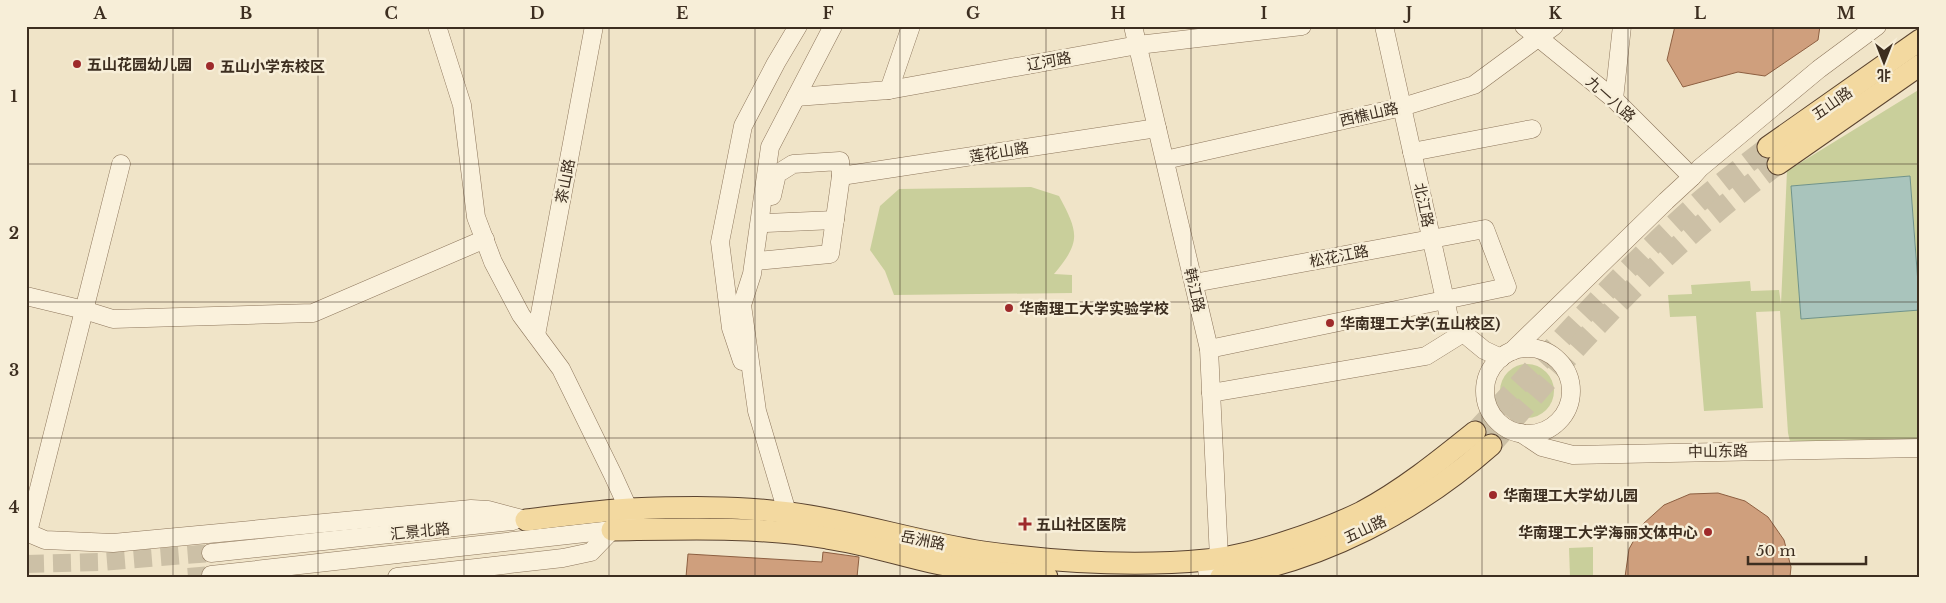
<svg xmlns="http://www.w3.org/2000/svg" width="1946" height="603" viewBox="0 0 1946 603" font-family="'Libre Baskerville','Noto Sans SC',serif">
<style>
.green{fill:#c9cf9b}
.water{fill:#a9c4bc;stroke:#6f938a}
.building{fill:#cf9f7d;stroke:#8d5f41}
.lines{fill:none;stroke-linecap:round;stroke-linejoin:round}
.minor-tunnel{stroke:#ccc0a6;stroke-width:18;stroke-dasharray:18 9;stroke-linecap:butt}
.major-tunnel{stroke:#ccc0a6;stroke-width:21;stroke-dasharray:21 11;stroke-linecap:butt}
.minor-casing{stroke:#8d765c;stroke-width:19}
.major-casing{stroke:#5b4430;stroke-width:23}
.minor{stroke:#faf1dc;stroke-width:18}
.major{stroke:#f3d9a0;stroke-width:21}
.grid{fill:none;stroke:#3d2e20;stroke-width:1;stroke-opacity:0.55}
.poi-dot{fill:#9e2a2b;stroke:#f7eed8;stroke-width:2}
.labels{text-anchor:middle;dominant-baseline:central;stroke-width:5;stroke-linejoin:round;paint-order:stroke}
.street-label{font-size:15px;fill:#3d2e20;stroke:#f7eed8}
.poi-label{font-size:15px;font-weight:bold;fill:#3d2e20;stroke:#f7eed8;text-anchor:start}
.neatline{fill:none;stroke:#3d2e20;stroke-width:2}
.grid-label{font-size:16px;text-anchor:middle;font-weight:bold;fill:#3d2e20}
</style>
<rect width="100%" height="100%" fill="#f0e4c8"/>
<g class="green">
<path d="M1920 89V300L1910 176 1791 186 1801 319 1920 310V442L1792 450 1788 433 1780 311 1756 312 1763 408 1704 411 1696 316 1670 317 1668 295 1692 294 1691 285 1750 281 1751 291 1779 290 1781 304 1787 171Z"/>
<path d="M1031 187 1059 196C1079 233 1081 242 1054 274L1072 275V293L894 295 885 271 870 250 880 206 899 189Z"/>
<circle cx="1527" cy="391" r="27"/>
<path d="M1593 547V577H1570L1569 548Z"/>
</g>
<path class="water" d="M1910 176 1920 310 1801 319 1791 186Z"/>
<g class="building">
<path d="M1675 26H1820L1818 40 1765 76 1738 72 1683 87 1667 60Z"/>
<path d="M1718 493 1745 501 1768 517 1784 540 1791 567 1790 577H1625L1629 549 1643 524 1664 505 1690 494Z"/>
<path d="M823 552 859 557 857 577H686L688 554 822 562Z"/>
</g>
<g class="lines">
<g class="minor-tunnel">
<path d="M26 564 100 562 211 553"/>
<path d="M188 577 211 575"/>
</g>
<g class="major-tunnel">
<path d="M1475 432C1548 354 1619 272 1700 201 1722 182 1745 165 1768 147"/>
<path d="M1491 445C1528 404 1562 362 1600 323 1654 265 1714 211 1778 164"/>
</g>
<g class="minor-casing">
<g id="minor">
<path d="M437 26 462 105 476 217 493 262 521 315 561 369 613 475 633 519"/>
<path d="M1133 26 1209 349 1219 558"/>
<path d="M1384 26 1450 322 1484 350 1501 358"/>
<path d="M1524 26 1614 99 1692 177"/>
<path d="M889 90 911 26"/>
<path d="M796 97 889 90 1138 45 1302 26"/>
<path d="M1614 99 1622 26"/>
<path d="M1412 152 1532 129"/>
<path d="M1165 160 1402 107 1474 85 1554 26"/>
<path d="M841 176 1157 128"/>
<path d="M766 223 835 220"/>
<path d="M757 261 830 254 841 176 840 161 793 164 777 174 772 196"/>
<path d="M1194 283 1485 229 1507 287 1209 349"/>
<path d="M26 296 84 310 113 319 313 313 485 239"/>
<path d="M536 335 594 26"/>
<circle cx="1528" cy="391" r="43"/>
<path d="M1512 351 1666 201 1692 177 1700 168 1819 69 1877 26"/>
<path d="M742 361 731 328 720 242 743 126 776 63 798 26"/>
<path d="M1211 393 1426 356 1463 333"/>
<path d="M1521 433 1542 447 1573 455 1920 448"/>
<path d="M787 512 757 411 742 305 752 274 770 147 833 26"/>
<path d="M26 532 45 540 113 543 471 509 488 510 526 520"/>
<path d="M28 532 121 164"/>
<path d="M211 553 513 521"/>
<path d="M1206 560 1208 577"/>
<path d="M211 575 612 530"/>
<path d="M397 577 563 558 591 552 612 530"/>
</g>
</g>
<g class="major-casing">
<g id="major">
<path d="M1768 147 1920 40"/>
<path d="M1778 164 1920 65"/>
<path d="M526 520C561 516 596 511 630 509 682 507 737 506 789 513 854 521 917 542 983 552 1056 562 1133 567 1206 560 1251 556 1321 532 1362 512 1403 490 1439 461 1475 432"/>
<path d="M612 530C683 529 756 526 827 538 862 543 896 554 931 562 969 570 1008 574 1047 577"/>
<path d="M1221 577C1322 561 1415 512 1491 445"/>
</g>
</g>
<use href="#minor" class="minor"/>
<use href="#major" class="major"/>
</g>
<path class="grid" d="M173 26V577M318 26V577M464 26V577M609 26V577M755 26V577M900 26V577M1046 26V577M1191 26V577M1337 26V577M1482 26V577M1628 26V577M1773 26V577M26 164H1920M26 302H1920M26 438H1920"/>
<g class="poi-dot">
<circle cx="77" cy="64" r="5"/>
<circle cx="210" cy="66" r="5"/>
<circle cx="1009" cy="308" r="5"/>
<circle cx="1330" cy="323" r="5"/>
<circle cx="1493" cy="495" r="5"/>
<path d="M1022.5 516.5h5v5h5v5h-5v5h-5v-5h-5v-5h5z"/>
<circle cx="1708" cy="532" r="5"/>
</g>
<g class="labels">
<g class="street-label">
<text transform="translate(1049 61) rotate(-10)">辽河路</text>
<text transform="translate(1611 99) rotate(42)">九一八路</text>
<text transform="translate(1832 103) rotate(-35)">五山路</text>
<text transform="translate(1369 114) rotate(-13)">西樵山路</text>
<text transform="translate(999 152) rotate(-9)">莲花山路</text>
<text transform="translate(565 181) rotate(-79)">茶山路</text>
<text transform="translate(1424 205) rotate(78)">北江路</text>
<text transform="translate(1339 256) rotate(-11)">松花江路</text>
<text transform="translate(1195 290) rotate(77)">韩江路</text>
<text transform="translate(1718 451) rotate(-1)">中山东路</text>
<text transform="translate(1365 529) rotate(-25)">五山路</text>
<text transform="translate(420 531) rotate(-6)">汇景北路</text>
<text transform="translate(923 540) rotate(11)">岳洲路</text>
</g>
<g class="poi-label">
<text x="87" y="64">五山花园幼儿园</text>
<text x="220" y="66">五山小学东校区</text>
<text x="1019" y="308">华南理工大学实验学校</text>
<text x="1340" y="323">华南理工大学(五山校区)</text>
<text x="1503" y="495">华南理工大学幼儿园</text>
<text x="1036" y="524">五山社区医院</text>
<text x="1698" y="532" text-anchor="end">华南理工大学海丽文体中心</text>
</g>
</g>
<rect width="1946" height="603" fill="none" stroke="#f7eed8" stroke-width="55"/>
<g transform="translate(1884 62) rotate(180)" stroke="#f7eed8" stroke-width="4" paint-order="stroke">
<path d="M0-4L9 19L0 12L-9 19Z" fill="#3d2e20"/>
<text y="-8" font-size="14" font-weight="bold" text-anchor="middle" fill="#3d2e20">北</text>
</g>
<path d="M1748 556v8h118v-8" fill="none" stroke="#3d2e20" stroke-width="2.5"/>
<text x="1756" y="556" font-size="15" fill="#3d2e20" stroke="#f7eed8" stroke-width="4" paint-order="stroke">50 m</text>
<rect x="28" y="28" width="1890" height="548" class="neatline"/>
<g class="grid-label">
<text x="100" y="19">A</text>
<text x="246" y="19">B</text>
<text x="391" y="19">C</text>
<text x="537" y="19">D</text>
<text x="682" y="19">E</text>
<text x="828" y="19">F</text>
<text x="973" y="19">G</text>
<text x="1118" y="19">H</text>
<text x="1264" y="19">I</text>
<text x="1409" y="19">J</text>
<text x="1555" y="19">K</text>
<text x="1700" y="19">L</text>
<text x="1846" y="19">M</text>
<text x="14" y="102">1</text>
<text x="14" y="239">2</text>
<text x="14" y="376">3</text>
<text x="14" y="513">4</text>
</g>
</svg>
